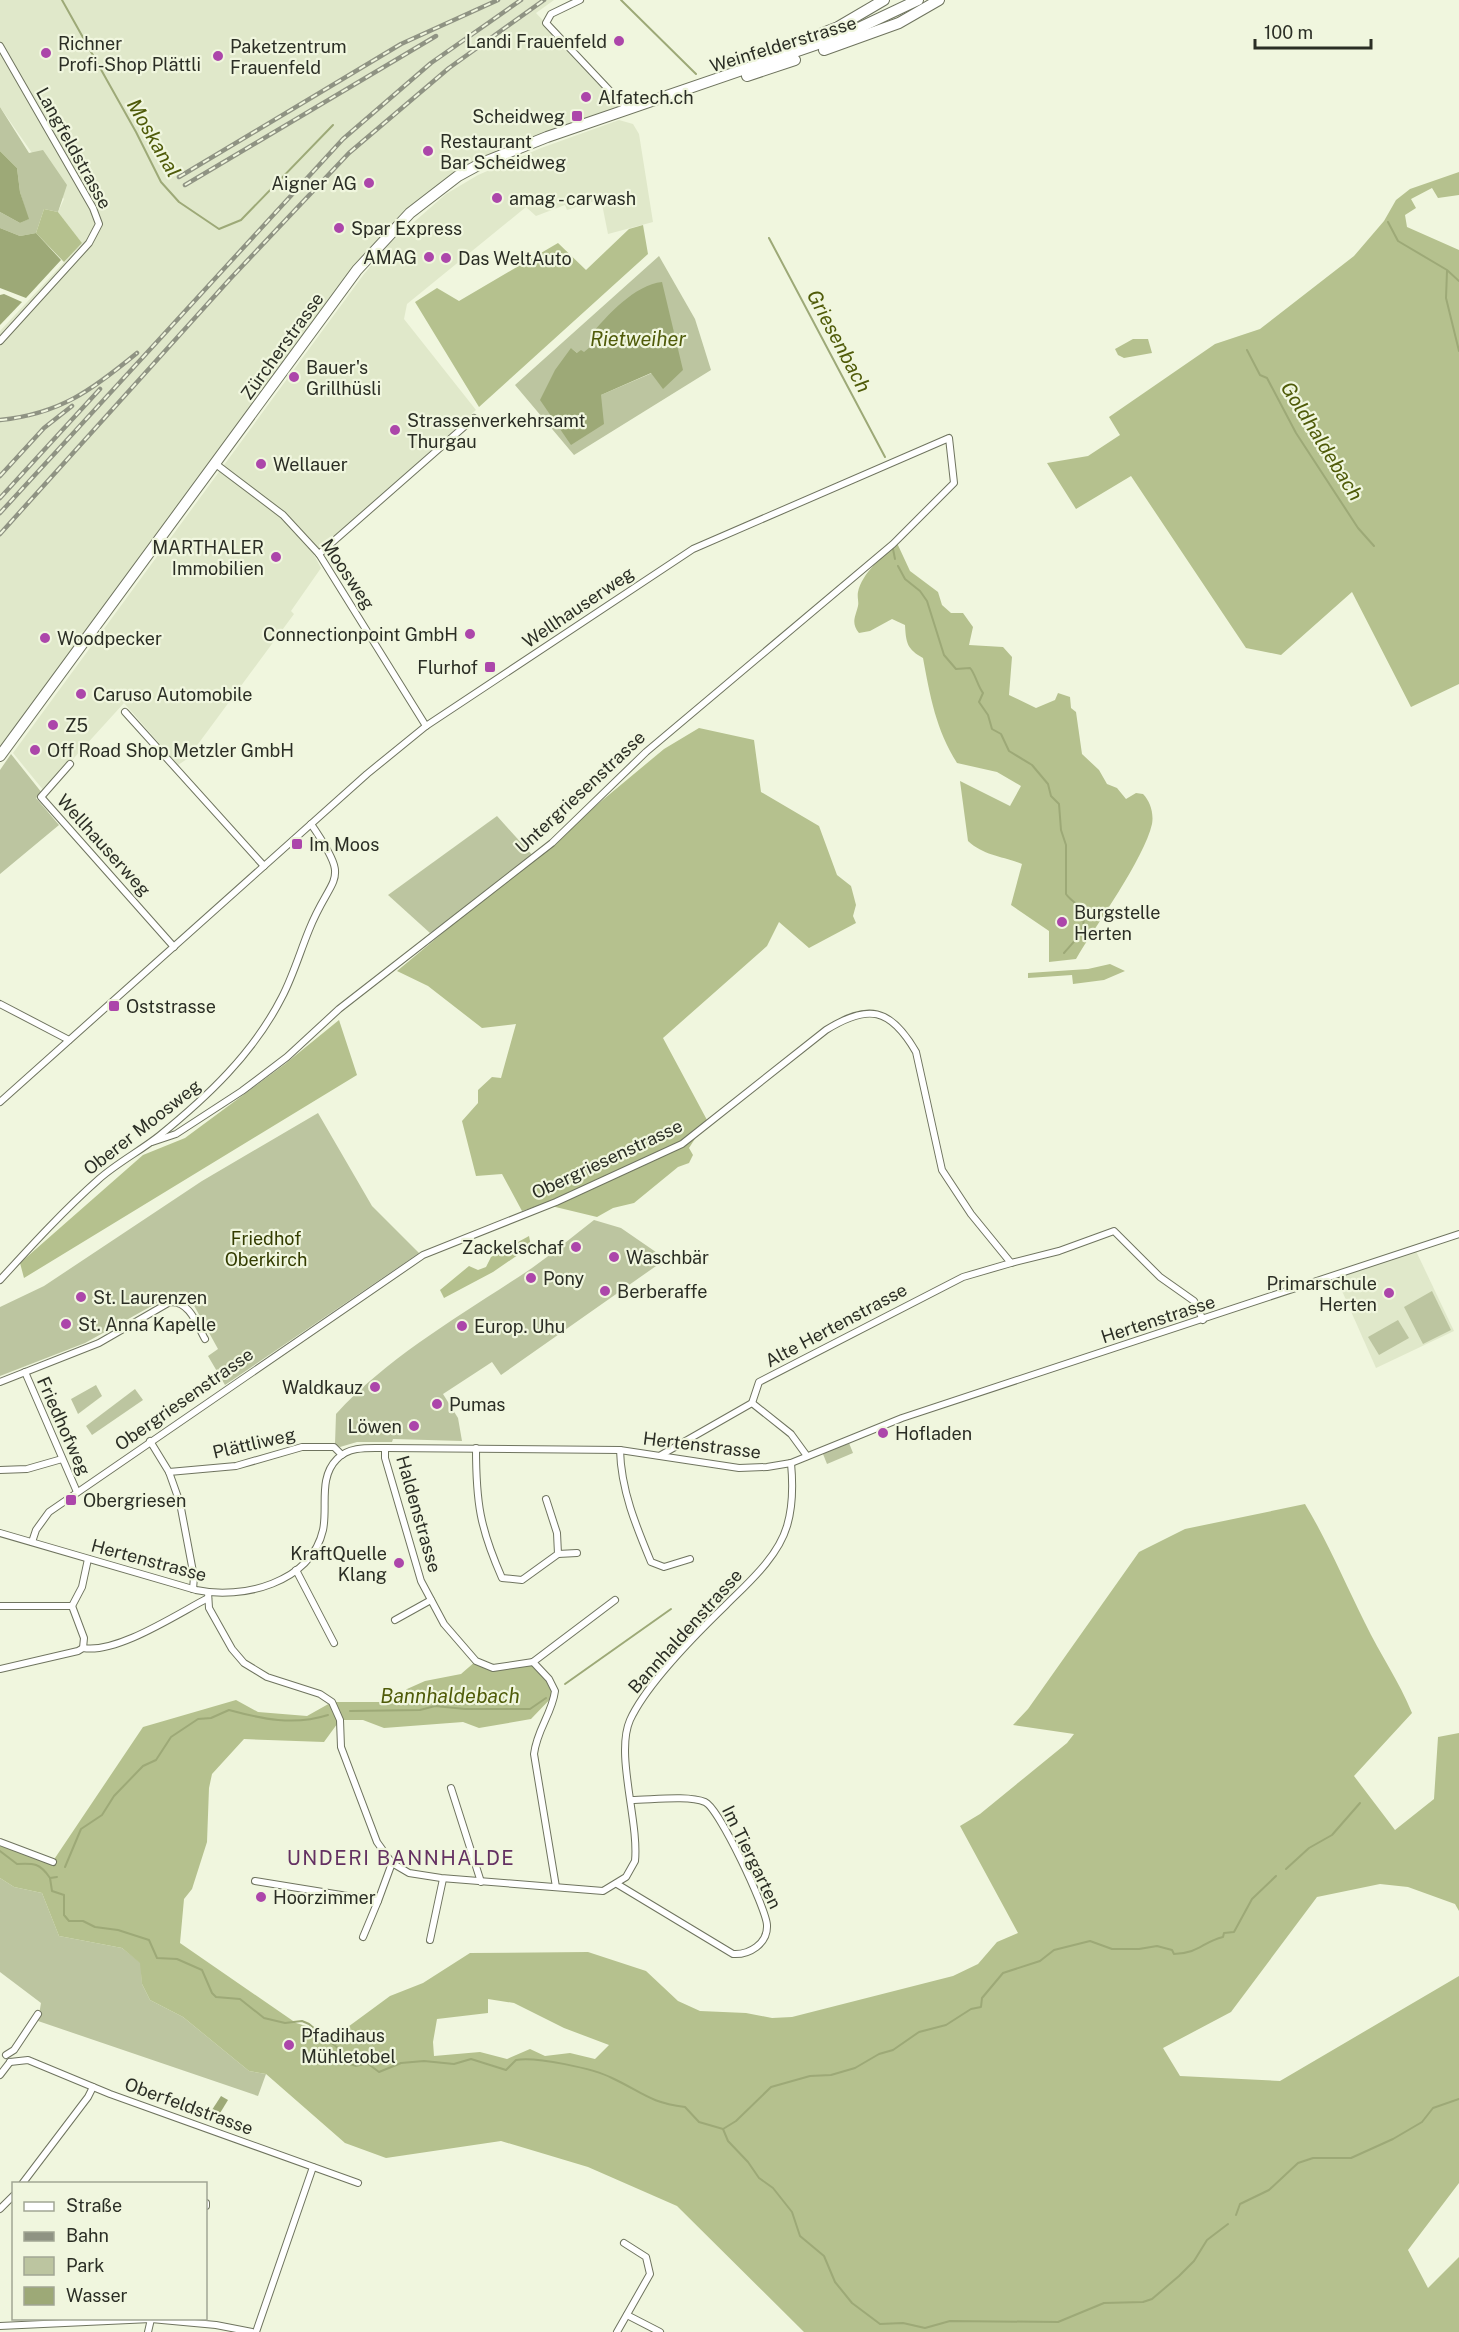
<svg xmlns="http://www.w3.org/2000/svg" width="1459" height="2332" viewBox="0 0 1459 2332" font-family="'Public Sans',sans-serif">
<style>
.built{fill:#e0e8ca}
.green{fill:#bcc5a0;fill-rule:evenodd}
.forest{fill:#b5c18e;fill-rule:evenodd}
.water{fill:#9da977}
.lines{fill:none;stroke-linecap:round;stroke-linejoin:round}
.stream{stroke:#9da977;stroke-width:2}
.street-casing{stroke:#6f745f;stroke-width:8}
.primary-casing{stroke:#6f745f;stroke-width:12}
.street{stroke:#fff;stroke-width:6}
.primary{stroke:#fff;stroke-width:10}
.rail-casing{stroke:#8f9383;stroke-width:4.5}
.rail{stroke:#f0f6de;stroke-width:2;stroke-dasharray:7;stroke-linecap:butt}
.poi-dot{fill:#ac46aa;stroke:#f0f6de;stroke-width:2}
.labels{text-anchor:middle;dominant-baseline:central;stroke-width:4.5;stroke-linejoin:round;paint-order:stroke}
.poi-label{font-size:18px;fill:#2b2e25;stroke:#f0f6de;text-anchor:start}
.street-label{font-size:18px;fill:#2b2e25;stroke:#f0f6de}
.park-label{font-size:18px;fill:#333c00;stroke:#f0f6de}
.water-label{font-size:20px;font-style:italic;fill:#4f5b09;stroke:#f0f6de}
.neighbourhood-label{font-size:20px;letter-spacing:1.5px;fill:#643162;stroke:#f0f6de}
</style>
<rect width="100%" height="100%" fill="#f0f6de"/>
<g class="built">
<path d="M0 0H554L536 13 627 109 482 163 383 239 0 756V331L82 243 58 212 64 199 0 107Z"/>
<path d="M619 120 633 124 639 134 653 222 608 234 601 199 567 210 565 205 536 216 526 207 407 304 404 319 476 410 314 555 321 568 291 611 294 614 187 759 178 765 124 703 44 791 13 753 364 274 390 243 446 194 478 175 541 148Z"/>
<path d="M1415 1249 1454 1331 1376 1368 1335 1275Z"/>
</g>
<g class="green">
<path d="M0 107 29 153 43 150 67 185 58 212 44 209 36 233 20 236 0 228V212L20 223 28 219 20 192 17 168 0 151Z"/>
<path d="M659 256 695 319 711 370 574 455 515 385ZM596 343 683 370 652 373 601 395 571 348 577 353H584Z"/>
<path d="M11 754 42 793 36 798 59 825 0 874V770Z"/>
<path d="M497 816 534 857 430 933 388 895Z"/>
<path d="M318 1113 372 1206 419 1253 225 1385 208 1356 218 1349 191 1300 175 1293 85 1343 0 1376V1307L44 1286 202 1181Z"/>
<path d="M594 1220 621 1228 666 1259 501 1375 492 1362 443 1394 458 1418 462 1441 393 1439 392 1442H357L340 1447 335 1444 336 1414C391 1354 465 1313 532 1268 553 1253 573 1236 594 1220Z"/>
<path d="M1432 1291 1451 1330 1423 1344 1404 1307Z"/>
<path d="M1398 1320 1409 1338 1379 1355 1368 1337Z"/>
<path d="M96 1385 102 1396 78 1414 71 1399Z"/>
<path d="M135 1389 143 1400 92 1435 86 1426Z"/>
<path d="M849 1443 853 1453 827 1464 823 1454Z"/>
<path d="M0 1878 14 1887 42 1893 59 1936 122 1948 141 1963 142 1984 150 2000 183 2017 249 2071 266 2074 258 2096 38 2021 41 2003 0 1972Z"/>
</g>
<g class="forest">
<path d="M1459 172V195L1438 198 1432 188 1411 199 1416 208 1405 215 1407 227 1459 250V684L1411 707 1352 592 1281 655 1246 648 1131 476 1076 509 1047 463 1088 456 1120 435 1109 417 1215 344 1260 329 1354 256 1384 221 1396 200 1410 189Z"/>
<path d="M44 209 58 212 82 243 64 262 36 233Z"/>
<path d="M643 225 648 254 479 407 415 302 437 288 459 301 558 243 586 270 629 229Z"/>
<path d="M1133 339H1148L1152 353 1124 358 1118 355 1115 349Z"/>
<path d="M897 543 910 571 938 592 942 605 951 613H963L973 627 969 645 1003 647 1012 657 1009 695 1036 708 1055 700 1058 693 1070 697 1071 708 1076 712 1082 754 1099 770 1107 784 1117 788 1126 799 1136 793 1143 794C1150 801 1154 813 1152 824 1144 859 1096 925 1076 959L1049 962V931L1011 905 1022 864C1003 856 984 856 968 841L960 781 1010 806 1021 786 997 772 957 763C936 730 930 696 923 658 907 649 906 643 905 625L892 619 870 631 859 633C851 623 855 618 858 606 859 602 857 597 858 592 862 573 883 556 897 543Z"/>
<path d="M699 728 754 740 761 792 819 826 837 875 851 886 856 905 853 916 856 923 809 948 779 922 767 946 663 1038 707 1120 689 1148 693 1155 689 1163 678 1167 634 1203 613 1208 597 1217 543 1204 522 1211 502 1174 476 1176 462 1121 478 1103V1090L492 1077 501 1078 516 1024 482 1028 428 986 397 971 664 749Z"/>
<path d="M1110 964 1125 971 1104 980 1073 984 1072 975 1028 978V973L1088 969Z"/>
<path d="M339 1020 357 1075 24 1278 20 1263 143 1155 185 1138 285 1064Z"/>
<path d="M529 1236 531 1246 493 1272 444 1298 440 1290 469 1266 478 1270 486 1267 491 1257Z"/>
<path d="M1305 1504C1328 1542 1345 1583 1365 1623 1380 1654 1399 1681 1412 1713L1354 1776 1395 1830 1434 1799 1438 1737 1459 1733V1911L1455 1904 1408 1887 1380 1884 1317 1897 1231 2012 1163 2048 1180 2076 1280 2081 1459 1976V2183L1408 2250 1428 2288 1459 2257V2332H804L677 2206 588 2167 501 2141 386 2158 345 2143 266 2074 249 2071 183 2017 150 2000 142 1984 140 1963 122 1948 59 1936 42 1893 14 1887 0 1878V1846L53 1861 143 1727 236 1700 258 1712 307 1716 332 1702H393L407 1689 425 1681 461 1674 476 1661 493 1668 533 1662 549 1679 555 1694 531 1719 479 1728 463 1722 384 1728 363 1720H340L324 1742 244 1739 212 1774 209 1788 207 1842 192 1889 184 1899 180 1943 296 2023 337 2035 390 1996 423 1983 470 1953 588 1952 646 1971 678 2001 700 2011 746 2013 772 2018 792 2017 953 1976 978 1964 997 1942 1018 1933 960 1826 980 1814 1067 1743 1074 1734 1013 1725 1028 1709 1139 1552 1185 1529ZM488 1999 514 2003 564 2028 609 2045 595 2059 570 2053 545 2056 530 2049 507 2059 480 2052 434 2056 433 2042 437 2019 488 2013Z"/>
</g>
<g class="water">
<path d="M0 151 17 168 20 192 29 219 20 223 0 212Z"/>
<path d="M0 228 20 236 36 233 61 260 26 298 0 288Z"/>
<path d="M662 282 683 370 663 389 651 373 601 395 604 424 571 445 540 400 555 370 571 348 577 353 581 350 584 352 595 343 590 336C607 315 635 285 662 282Z"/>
<path d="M4 294 22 302 0 325V295Z"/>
<path d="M221 2096 228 2100 217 2118 210 2113Z"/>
</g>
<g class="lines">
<g class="stream">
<path d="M62 0 136 132 161 182 179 202 219 229 241 220 333 125"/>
<path d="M621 0 696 74"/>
<path d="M1388 222 1398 241 1447 270 1459 281"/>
<path d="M769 238 885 457"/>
<path d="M1447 271 1446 298 1459 351"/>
<path d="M1247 350 1260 375 1267 378 1296 433 1358 528 1374 546"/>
<path d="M893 549 895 559"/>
<path d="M898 566 905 579 920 591 927 601 944 655 956 669 970 668C974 671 978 687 983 693L979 702 988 715 992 729 1001 734 1009 751 1032 765 1048 784 1051 796 1059 804 1061 830 1066 845V894C1070 900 1077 903 1080 909 1091 927 1075 940 1064 953"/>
<path d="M565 1684 671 1609"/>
<path d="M350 1711 420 1710 435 1706 465 1709H530L546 1698"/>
<path d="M0 1851 17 1864C34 1863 40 1863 50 1878"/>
<path d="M65 1867 81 1829 102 1815 114 1796 143 1766 156 1760 171 1737 198 1719 211 1718 229 1710C262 1719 294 1726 328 1715"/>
<path d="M1286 1869 1309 1848 1332 1835 1360 1803"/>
<path d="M50 1878 52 1891 64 1895V1915L69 1921H83L95 1927 118 1930 149 1940 157 1958 177 1959 202 1970 212 1993 216 1997 240 1999 264 2018 285 2023 302 2021 309 2024 339 2049 350 2064 356 2066 367 2063 379 2072 401 2063 424 2061 454 2064 471 2059 506 2070 516 2060C535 2056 595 2069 612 2078 644 2093 648 2102 685 2107L699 2122 723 2129 728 2141 748 2162 759 2178 773 2188 792 2212 800 2236 824 2256 835 2282 852 2303 880 2324 903 2323 925 2328 950 2321 1058 2322 1104 2303 1143 2302 1152 2299 1179 2276 1194 2261 1207 2240 1228 2224"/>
<path d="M50 1878 57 1877"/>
<path d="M723 2129 736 2121 771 2087 810 2076 831 2075 855 2068 879 2054 893 2050 919 2032 946 2025 971 2009 981 2007 982 1998 1003 1973 1040 1961 1054 1950 1090 1941 1112 1949H1139L1157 1946 1172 1950 1174 1954C1200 1953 1202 1942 1223 1937L1224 1933 1234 1932 1252 1899 1276 1876"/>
<path d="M1236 2215 1240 2204 1269 2190 1298 2163 1313 2158H1351L1393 2139 1422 2122 1433 2108 1459 2099"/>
</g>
<g class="street-casing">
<g id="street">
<path d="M580 0 551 14 546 23 627 109"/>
<path d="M0 46 93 208 99 224 89 243 0 341"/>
<path d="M217 465 283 515 319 554 426 726"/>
<path d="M319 554 474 418"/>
<path d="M125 712 264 866"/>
<path d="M70 764 41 797 174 947"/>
<path d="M0 1004 69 1040"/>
<path d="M0 1102 367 774 426 726 693 549 949 438 954 483 893 544 646 752 552 843 339 1009 287 1057 242 1091 176 1134 152 1142"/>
<path d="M0 1280C32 1245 64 1210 99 1179 117 1163 140 1151 159 1136 207 1097 253 1054 282 997 293 976 300 952 309 930 332 872 353 885 311 824"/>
<path d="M25 1372 77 1492"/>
<path d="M0 1382 99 1343 170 1302C190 1301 197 1325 205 1339"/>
<path d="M752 1403 791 1434 807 1456"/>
<path d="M150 1441 169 1472 180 1503 194 1577 193 1589"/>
<path d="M385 1448V1458L421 1581 444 1624 476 1661 493 1668 533 1662 615 1600"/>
<path d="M476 1448C476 1503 480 1528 502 1578L522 1580 558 1554 557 1533 546 1499"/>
<path d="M620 1450C621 1490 636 1526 651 1562L664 1567 690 1559"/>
<path d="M661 1455 752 1403 759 1382 963 1277 1011 1263"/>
<path d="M0 1470 27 1469 62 1459"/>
<path d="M169 1472 236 1466 302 1447H334L342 1455"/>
<path d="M0 1533 196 1590C242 1600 311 1583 323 1530 328 1507 318 1478 337 1459 349 1446 369 1448 385 1448L620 1450 739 1468 767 1467 791 1463 902 1418 1459 1234"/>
<path d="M32 1542 36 1530 49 1512 423 1255 556 1202 682 1144 826 1030C868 1004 890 1007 916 1052L942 1170 971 1214 1011 1263 1059 1251 1114 1231 1160 1277 1194 1301 1203 1320"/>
<path d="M558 1554 577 1553"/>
<path d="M296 1570 334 1643"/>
<path d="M208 1592 209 1608 232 1649 244 1663 267 1677 320 1694 332 1702 340 1720 341 1747 377 1842 392 1863 409 1873 441 1878 603 1891 626 1877 635 1861C639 1821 615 1754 630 1720 647 1683 696 1634 726 1605 748 1583 778 1557 787 1526 793 1506 793 1484 791 1463"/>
<path d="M0 1606H72"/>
<path d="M72 1606 82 1587 88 1559"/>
<path d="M72 1606 84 1638 83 1648"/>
<path d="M395 1620 431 1600"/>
<path d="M533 1662 549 1679 555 1691C552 1714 537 1729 534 1754L556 1887"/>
<path d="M0 1669 78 1651 83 1648C117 1654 177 1614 208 1598"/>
<path d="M451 1788 481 1882"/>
<path d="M0 1842 53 1862"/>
<path d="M255 1881 378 1901 392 1863"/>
<path d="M617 1884 733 1954C749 1955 768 1944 767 1925 766 1908 719 1808 705 1802 688 1795 651 1800 631 1800"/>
<path d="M363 1937 378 1901"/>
<path d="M430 1940 443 1879"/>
<path d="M6 2055 14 2050 38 2014"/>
<path d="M10 2062 28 2060 110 2094 358 2183"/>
<path d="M0 2075 10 2062"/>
<path d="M22 2184 88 2097 93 2087"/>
<path d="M206 2203V2206"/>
<path d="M0 2209 14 2195"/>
<path d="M627 2315 660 2332"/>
<path d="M0 2326 151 2319 216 2325 252 2332"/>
<path d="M148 2332 151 2319"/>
<path d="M256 2332 313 2167"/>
<path d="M617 2332 650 2274 646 2257 624 2243"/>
</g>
</g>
<g class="primary-casing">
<g id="primary">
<path d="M787 47 838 27 884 0"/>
<path d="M824 50 899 23 939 0"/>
<path d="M747 76 795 60"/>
<path d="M0 756 357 270 410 213 458 176 482 163 547 137 844 35 918 0"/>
</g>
</g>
<use href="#street" class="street"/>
<use href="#primary" class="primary"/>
<g class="rail-casing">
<g id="rail">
<path d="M179 177 401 44 498 0"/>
<path d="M185 185 436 36"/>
<path d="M0 420C60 414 92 390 137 353"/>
<path d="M0 476 44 428 72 406"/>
<path d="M0 498 100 389"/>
<path d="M0 513 343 139 431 63 521 0"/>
<path d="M0 534 230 279 349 153 449 68 544 0"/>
</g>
</g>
<use href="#rail" class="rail"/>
</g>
<g class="poi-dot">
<circle cx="619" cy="41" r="6"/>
<circle cx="46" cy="53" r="6"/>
<circle cx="218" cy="56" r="6"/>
<circle cx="586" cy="97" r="6"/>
<rect x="571" y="110" width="12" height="12" rx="3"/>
<circle cx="428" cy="151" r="6"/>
<circle cx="369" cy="183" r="6"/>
<circle cx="497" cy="198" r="6"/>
<circle cx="339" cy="228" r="6"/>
<circle cx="429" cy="257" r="6"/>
<circle cx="446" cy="258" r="6"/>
<circle cx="294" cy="377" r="6"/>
<circle cx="395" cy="430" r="6"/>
<circle cx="261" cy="464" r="6"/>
<circle cx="276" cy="557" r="6"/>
<circle cx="470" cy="634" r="6"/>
<circle cx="45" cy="638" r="6"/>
<rect x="484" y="661" width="12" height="12" rx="3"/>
<circle cx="81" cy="694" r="6"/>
<circle cx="53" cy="725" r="6"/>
<circle cx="35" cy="750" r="6"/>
<rect x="291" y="838" width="12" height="12" rx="3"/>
<circle cx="1062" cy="922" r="6"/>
<rect x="108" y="1000" width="12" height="12" rx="3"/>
<circle cx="576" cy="1247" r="6"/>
<circle cx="614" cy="1257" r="6"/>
<circle cx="531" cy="1278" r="6"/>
<circle cx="605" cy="1291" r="6"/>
<circle cx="1389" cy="1293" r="6"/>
<circle cx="81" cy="1297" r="6"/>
<circle cx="66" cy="1324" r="6"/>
<circle cx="462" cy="1326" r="6"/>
<circle cx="375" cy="1387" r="6"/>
<circle cx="437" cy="1404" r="6"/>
<circle cx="414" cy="1426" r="6"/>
<circle cx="883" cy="1433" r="6"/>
<rect x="65" y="1494" width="12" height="12" rx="3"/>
<circle cx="399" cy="1563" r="6"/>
<circle cx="261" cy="1897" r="6"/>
<circle cx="289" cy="2045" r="6"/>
</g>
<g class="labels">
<g class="poi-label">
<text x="607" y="41" text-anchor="end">Landi Frauenfeld</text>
<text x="58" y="43">Richner<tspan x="58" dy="21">Profi-Shop Plättli</tspan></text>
<text x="230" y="46">Paketzentrum<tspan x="230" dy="21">Frauenfeld</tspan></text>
<text x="598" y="97">Alfatech.ch</text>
<text x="565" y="116" text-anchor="end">Scheidweg</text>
<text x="440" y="141">Restaurant<tspan x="440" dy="21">Bar Scheidweg</tspan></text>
<text x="357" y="183" text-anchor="end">Aigner AG</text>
<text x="509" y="198">amag - carwash</text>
<text x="351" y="228">Spar Express</text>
<text x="417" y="257" text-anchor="end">AMAG</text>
<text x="458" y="258">Das WeltAuto</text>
<text x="306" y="367">Bauer's<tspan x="306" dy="21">Grillhüsli</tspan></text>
<text x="407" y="420">Strassenverkehrsamt<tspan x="407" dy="21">Thurgau</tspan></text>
<text x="273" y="464">Wellauer</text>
<text x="264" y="547" text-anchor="end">MARTHALER<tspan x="264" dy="21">Immobilien</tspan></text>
<text x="458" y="634" text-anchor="end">Connectionpoint GmbH</text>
<text x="57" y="638">Woodpecker</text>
<text x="478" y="667" text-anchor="end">Flurhof</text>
<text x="93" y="694">Caruso Automobile</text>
<text x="65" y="725">Z5</text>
<text x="47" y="750">Off Road Shop Metzler GmbH</text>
<text x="309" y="844">Im Moos</text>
<text x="1074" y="912">Burgstelle<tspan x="1074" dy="21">Herten</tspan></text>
<text x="126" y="1006">Oststrasse</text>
<text x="564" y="1247" text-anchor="end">Zackelschaf</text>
<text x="626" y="1257">Waschbär</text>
<text x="543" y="1278">Pony</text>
<text x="1377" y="1283" text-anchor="end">Primarschule<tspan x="1377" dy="21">Herten</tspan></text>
<text x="617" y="1291">Berberaffe</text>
<text x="93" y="1297">St. Laurenzen</text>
<text x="78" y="1324">St. Anna Kapelle</text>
<text x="474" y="1326">Europ. Uhu</text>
<text x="363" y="1387" text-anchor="end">Waldkauz</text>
<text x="449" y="1404">Pumas</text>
<text x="402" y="1426" text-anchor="end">Löwen</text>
<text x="895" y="1433">Hofladen</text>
<text x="83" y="1500">Obergriesen</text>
<text x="387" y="1553" text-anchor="end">KraftQuelle<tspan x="387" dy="21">Klang</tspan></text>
<text x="273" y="1897">Hoorzimmer</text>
<text x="301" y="2035">Pfadihaus<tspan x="301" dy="21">Mühletobel</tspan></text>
</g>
<g class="street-label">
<text transform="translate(783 44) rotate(-17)">Weinfelderstrasse</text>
<text transform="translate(74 148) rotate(61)">Langfeldstrasse</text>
<text transform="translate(282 346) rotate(-54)">Zürcherstrasse</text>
<text transform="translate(348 574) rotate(56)">Moosweg</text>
<text transform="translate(578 607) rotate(-34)">Wellhauserweg</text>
<text transform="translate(580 792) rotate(-43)">Untergriesenstrasse</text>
<text transform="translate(104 845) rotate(48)">Wellhauserweg</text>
<text transform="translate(142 1127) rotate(-38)">Oberer Moosweg</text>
<text transform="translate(607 1159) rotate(-25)">Obergriesenstrasse</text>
<text transform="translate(1158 1319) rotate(-18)">Hertenstrasse</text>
<text transform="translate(836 1325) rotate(-28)">Alte Hertenstrasse</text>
<text transform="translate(184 1399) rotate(-35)">Obergriesenstrasse</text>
<text transform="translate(64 1426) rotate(66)">Friedhofweg</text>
<text transform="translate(254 1443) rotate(-13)">Plättliweg</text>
<text transform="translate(702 1445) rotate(7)">Hertenstrasse</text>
<text transform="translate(419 1514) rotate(74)">Haldenstrasse</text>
<text transform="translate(149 1560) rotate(15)">Hertenstrasse</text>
<text transform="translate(685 1631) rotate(-48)">Bannhaldenstrasse</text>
<text transform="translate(752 1857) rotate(64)">Im Tiergarten</text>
<text transform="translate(189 2106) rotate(20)">Oberfeldstrasse</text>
</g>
<g class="park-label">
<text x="266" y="1238">Friedhof<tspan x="266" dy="21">Oberkirch</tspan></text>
</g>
<g class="water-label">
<text transform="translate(154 138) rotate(60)">Moskanal</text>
<text x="638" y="339">Rietweiher</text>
<text transform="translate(839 341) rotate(62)">Griesenbach</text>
<text transform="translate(1322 441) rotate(58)">Goldhaldebach</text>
<text x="450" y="1696">Bannhaldebach</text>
</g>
<g class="neighbourhood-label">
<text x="401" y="1858">UNDERI BANNHALDE</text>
</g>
</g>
<rect x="12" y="2182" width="195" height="138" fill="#f0f6de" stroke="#a1a694" stroke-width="1.5"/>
<rect x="24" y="2202" width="30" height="9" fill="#ffffff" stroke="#a1a694" stroke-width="1.5"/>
<text x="66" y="2212" font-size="18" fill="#2b2e25">Straße</text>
<rect x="24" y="2232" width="30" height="9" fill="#8f9383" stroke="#a1a694" stroke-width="1.5"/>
<text x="66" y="2242" font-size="18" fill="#2b2e25">Bahn</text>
<rect x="24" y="2257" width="30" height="18" fill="#bcc5a0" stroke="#a1a694" stroke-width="1.5"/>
<text x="66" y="2272" font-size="18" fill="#2b2e25">Park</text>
<rect x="24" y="2287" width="30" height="18" fill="#9da977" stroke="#a1a694" stroke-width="1.5"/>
<text x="66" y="2302" font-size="18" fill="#2b2e25">Wasser</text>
<path d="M1255 39v9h116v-9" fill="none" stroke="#2b2e25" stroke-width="3"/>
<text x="1264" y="39" font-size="18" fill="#2b2e25" stroke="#f0f6de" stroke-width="4.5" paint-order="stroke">100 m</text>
</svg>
